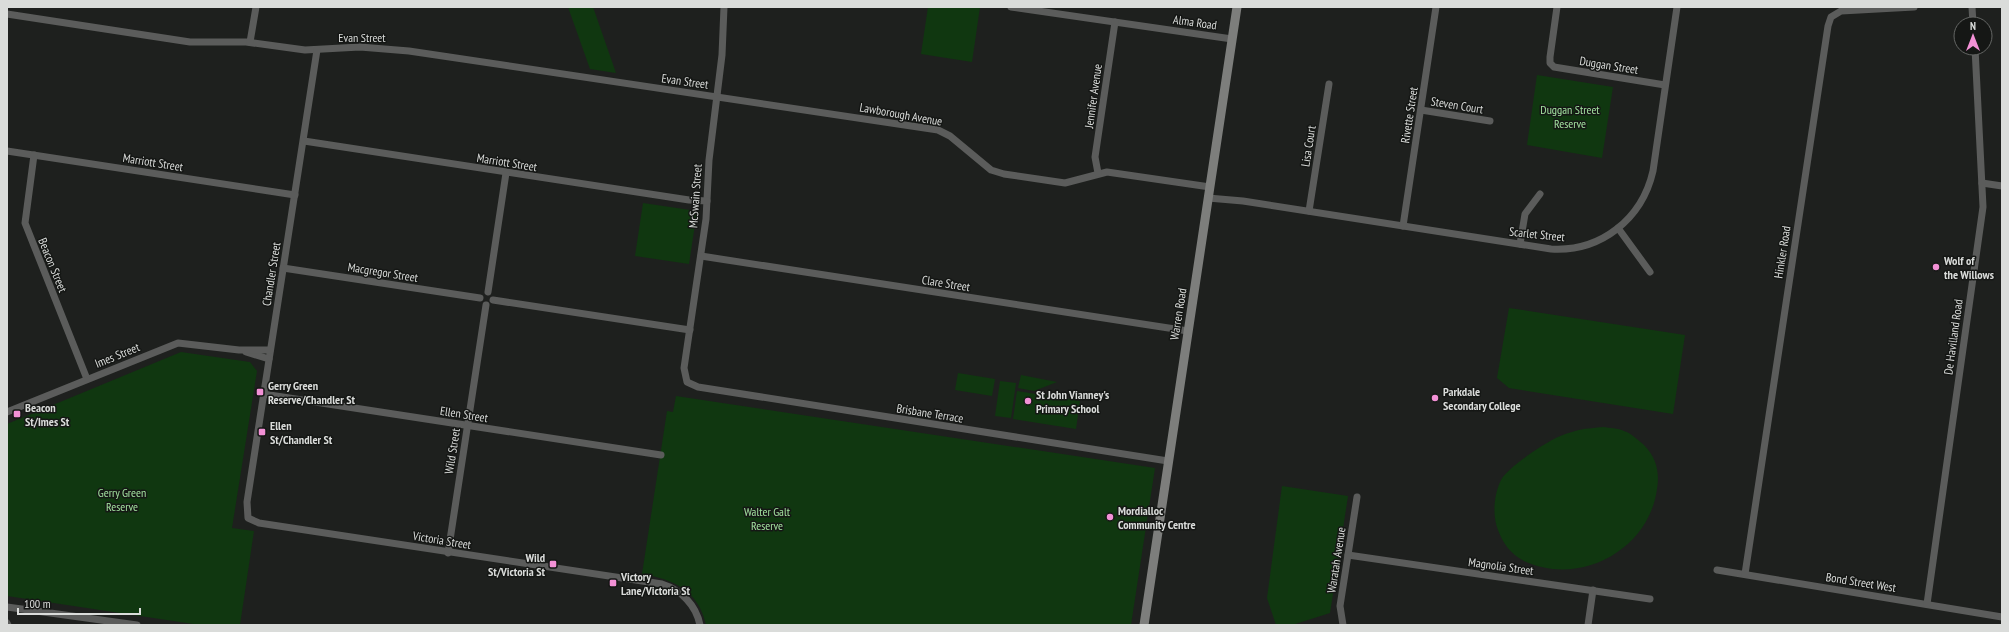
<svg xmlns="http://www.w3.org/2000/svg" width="2009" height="632" viewBox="0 0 2009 632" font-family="'PT Sans Narrow',sans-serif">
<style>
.green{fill:#103710}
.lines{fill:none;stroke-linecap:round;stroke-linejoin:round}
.street{stroke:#5b5c5b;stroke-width:7}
.secondary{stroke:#7d7e7c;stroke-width:9}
.poi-dot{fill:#f391d6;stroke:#151715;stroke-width:1.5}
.labels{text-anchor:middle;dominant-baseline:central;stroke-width:3;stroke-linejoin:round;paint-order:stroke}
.street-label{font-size:12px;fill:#dadcda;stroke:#151715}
.park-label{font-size:12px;fill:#a2e19f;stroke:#151715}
.poi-label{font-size:12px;font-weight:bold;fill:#dadcda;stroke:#151715;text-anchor:start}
</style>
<rect width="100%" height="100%" fill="#1e201e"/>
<g class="green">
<path d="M568 7H593L616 73 590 69Z"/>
<path d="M928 7H980L972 62 921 54Z"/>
<path d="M1537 75 1613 87 1602 158 1527 145Z"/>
<path d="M643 203 697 211 689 264 635 256Z"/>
<path d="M1509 308 1685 335 1673 414 1509 388 1497 378Z"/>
<path d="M181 352 250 362 257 371 232 528 254 531 240 625H200L7 596V424Z"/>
<path d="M958 373 995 379 992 396 955 390Z"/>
<path d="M1021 375 1057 382 1034 391 1018 388Z"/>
<path d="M1000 381 1016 383 1011 418 995 416Z"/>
<path d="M1017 391 1080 401 1076 429 1013 419Z"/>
<path d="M676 396 1155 468 1131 625H706C699 591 673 579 642 574L667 411 673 412Z"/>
<path d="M1603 427C1610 428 1618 428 1624 431 1631 433 1638 440 1644 445 1656 457 1660 472 1657 489 1649 550 1580 587 1524 561 1511 554 1503 544 1498 530 1492 515 1494 494 1501 480 1507 468 1542 445 1554 439 1561 435 1571 432 1579 430 1587 428 1596 428 1603 427Z"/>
<path d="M1282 486 1348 496 1330 613 1292 625H1276L1267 598Z"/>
</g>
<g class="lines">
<g class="street">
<path d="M724 7 722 55 709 160 706 219 684 368 687 382 698 387 1168 461"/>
<path d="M1011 7 1232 39"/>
<path d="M1557 7 1550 57V63L1554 67 1665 85"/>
<path d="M1972 7 1973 24"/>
<path d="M7 14 190 42H246L305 50 360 47 409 51 938 130 950 136 991 170 1004 174 1065 183 1107 172 1210 187"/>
<path d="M250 42 256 7"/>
<path d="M317 50 247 502 248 518 259 523 662 584C681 590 696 605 700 625"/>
<path d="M1421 110 1490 121"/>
<path d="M304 141 689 200 707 201"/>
<path d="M7 151 295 195"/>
<path d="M34 155 25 223 87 379"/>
<path d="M1098 173 1095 157 1115 22"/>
<path d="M1982 183 2002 186"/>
<path d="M1208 198 1243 201 1551 249C1601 252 1642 219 1653 171L1677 7"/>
<path d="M1309 211 1329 84"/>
<path d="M1403 226 1436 7"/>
<path d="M1618 228 1650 272"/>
<path d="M1520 244 1525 214 1540 194"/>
<path d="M701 256 1188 331"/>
<path d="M283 268 480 298"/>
<path d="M488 292 506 173"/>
<path d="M493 300 690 330"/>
<path d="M246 352 269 359"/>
<path d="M263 394 661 455"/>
<path d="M7 412 178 343 239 350H270"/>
<path d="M448 553 486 305"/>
<path d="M1348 555 1650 599"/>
<path d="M1717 570 2002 617"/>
<path d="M1745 574 1828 26 1831 17 1841 11 1914 7"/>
<path d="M1927 604 1983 207 1975 48"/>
<path d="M7 607 137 625"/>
<path d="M7 623 8 625"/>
<path d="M1343 625 1340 606 1357 497"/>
<path d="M1588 625 1593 590"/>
</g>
<path class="secondary" d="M1144 625 1237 7"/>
</g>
<g class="poi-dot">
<circle cx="1936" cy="267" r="4"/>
<rect x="256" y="388" width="8" height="8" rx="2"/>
<circle cx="1435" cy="398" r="4"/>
<circle cx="1028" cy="401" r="4"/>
<rect x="13" y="410" width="8" height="8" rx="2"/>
<rect x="258" y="428" width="8" height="8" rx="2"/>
<circle cx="1110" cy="517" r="4"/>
<rect x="549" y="560" width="8" height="8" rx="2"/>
<rect x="609" y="579" width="8" height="8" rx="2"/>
</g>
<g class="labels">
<g class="street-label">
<text transform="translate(1195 22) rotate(8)">Alma Road</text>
<text x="362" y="37">Evan Street</text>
<text transform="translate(1609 65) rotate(9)">Duggan Street</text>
<text transform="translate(685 81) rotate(8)">Evan Street</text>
<text transform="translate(1093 96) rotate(-82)">Jennifer Avenue</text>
<text transform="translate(1457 105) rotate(9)">Steven Court</text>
<text transform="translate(901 114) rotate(10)">Lawborough Avenue</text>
<text transform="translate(1409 115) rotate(-81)">Rivette Street</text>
<text transform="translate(1308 146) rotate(-81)">Lisa Court</text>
<text transform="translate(153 162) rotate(9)">Marriott Street</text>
<text transform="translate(507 162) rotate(9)">Marriott Street</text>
<text transform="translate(695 196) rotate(-86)">McSwain Street</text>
<text transform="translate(1537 234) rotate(6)">Scarlet Street</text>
<text transform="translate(1782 252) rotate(-81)">Hinkler Road</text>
<text transform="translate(53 265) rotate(68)">Beacon Street</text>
<text transform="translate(383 272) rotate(9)">Macgregor Street</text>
<text transform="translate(271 274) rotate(-81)">Chandler Street</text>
<text transform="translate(946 283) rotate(9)">Clare Street</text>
<text transform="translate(1178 314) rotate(-81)">Warren Road</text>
<text transform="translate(1953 337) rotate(-82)">De Havilland Road</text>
<text transform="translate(117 355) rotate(-22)">Imes Street</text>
<text transform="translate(930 413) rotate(9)">Brisbane Terrace</text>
<text transform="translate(464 414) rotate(9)">Ellen Street</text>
<text transform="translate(452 451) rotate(-81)">Wild Street</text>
<text transform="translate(442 540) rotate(9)">Victoria Street</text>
<text transform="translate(1336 560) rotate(-81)">Waratah Avenue</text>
<text transform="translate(1501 566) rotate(8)">Magnolia Street</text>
<text transform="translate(1861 582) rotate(9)">Bond Street West</text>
</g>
<g class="park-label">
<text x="1570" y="109">Duggan Street<tspan x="1570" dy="14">Reserve</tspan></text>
<text x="122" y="492">Gerry Green<tspan x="122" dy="14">Reserve</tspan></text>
<text x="767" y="511">Walter Galt<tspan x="767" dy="14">Reserve</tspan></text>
</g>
<g class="poi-label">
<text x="1944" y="260">Wolf of<tspan x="1944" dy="14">the Willows</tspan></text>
<text x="268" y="385">Gerry Green<tspan x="268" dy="14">Reserve/Chandler St</tspan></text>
<text x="1443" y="391">Parkdale<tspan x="1443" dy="14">Secondary College</tspan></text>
<text x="1036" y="394">St John Vianney's<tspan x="1036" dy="14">Primary School</tspan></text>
<text x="25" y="407">Beacon<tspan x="25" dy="14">St/Imes St</tspan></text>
<text x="270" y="425">Ellen<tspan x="270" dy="14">St/Chandler St</tspan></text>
<text x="1118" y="510">Mordialloc<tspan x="1118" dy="14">Community Centre</tspan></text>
<text x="545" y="557" text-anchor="end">Wild<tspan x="545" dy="14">St/Victoria St</tspan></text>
<text x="621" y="576">Victory<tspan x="621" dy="14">Lane/Victoria St</tspan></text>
</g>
</g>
<rect width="2009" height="632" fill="none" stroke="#dadcda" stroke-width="16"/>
<g transform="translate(1973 36)"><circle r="19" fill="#151715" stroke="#646664"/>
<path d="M0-3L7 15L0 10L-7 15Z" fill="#f391d6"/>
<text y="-6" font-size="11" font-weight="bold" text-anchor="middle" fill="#dadcda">N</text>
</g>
<path d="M18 608v6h122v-6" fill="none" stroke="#dadcda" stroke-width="2"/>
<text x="24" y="608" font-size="12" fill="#dadcda" stroke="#151715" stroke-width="3" paint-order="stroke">100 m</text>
</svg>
